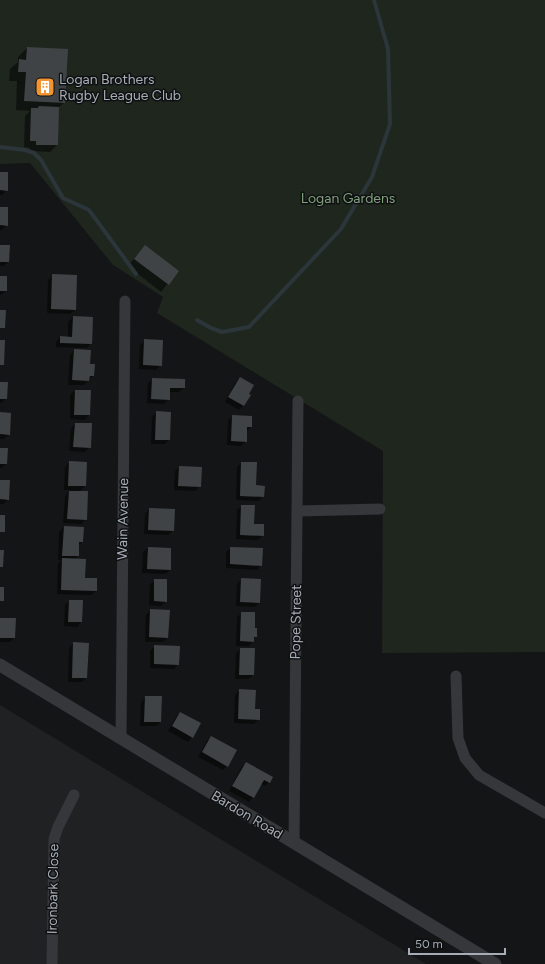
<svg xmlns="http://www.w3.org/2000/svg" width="545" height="964" viewBox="0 0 545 964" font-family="Figtree,sans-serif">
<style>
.built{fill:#202123}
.green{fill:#1e261e}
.shadow{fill:#0007}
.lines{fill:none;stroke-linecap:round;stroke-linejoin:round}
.stream{stroke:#2b353a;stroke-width:4}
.building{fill:#404346}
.minor{stroke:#35373b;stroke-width:11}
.tertiary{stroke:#35373b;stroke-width:13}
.labels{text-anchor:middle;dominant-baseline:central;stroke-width:3;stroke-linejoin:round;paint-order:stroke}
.poi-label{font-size:14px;fill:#a6adb6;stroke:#0f1011;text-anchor:start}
.park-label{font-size:14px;fill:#80a17d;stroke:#0f1011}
.street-label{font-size:14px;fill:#a6adb6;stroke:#0f1011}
</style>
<rect width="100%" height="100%" fill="#141516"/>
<path class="built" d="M0 705 426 964H0Z"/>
<path class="green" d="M0 0H545V652L382 653 383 451 157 313 163 297 113 265 30 163 0 164Z"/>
<g class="shadow">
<path d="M27 48 64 103 58 108 57 145 50 152 30 151V148L24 147 25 116 30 111 16 110 17 81H9L10 69 18 62V57Z"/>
<path d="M0 173 7 190 2 195H0Z"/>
<path d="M0 208 7 225 2 230H0Z"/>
<path d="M0 246 8 262 4 266H0Z"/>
<path d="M145 246 178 271 161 292 128 266Z"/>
<path d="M53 275 75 310 70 314 47 313 48 280Z"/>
<path d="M0 277 6 291 1 295H0Z"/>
<path d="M73 317 92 318 91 343 87 348 56 347V342L60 337H68V322Z"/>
<path d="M145 340 161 365 156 370 139 369 140 345Z"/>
<path d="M74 350 89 365 93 376 84 385H68L70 355Z"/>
<path d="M240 378 244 405 239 410 225 402 235 383Z"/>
<path d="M153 379 184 388 179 392H169V399L164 404 147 403 148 383Z"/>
<path d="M0 383 6 399 1 403H0Z"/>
<path d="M75 391H90L89 415 85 420 70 419V395Z"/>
<path d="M156 412 169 440 165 444H151L152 417Z"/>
<path d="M0 413 9 434 4 439H0Z"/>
<path d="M232 416 251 427 246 432V441L241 446 227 445 228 421Z"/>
<path d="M75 424 90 447 85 452 69 451 71 428Z"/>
<path d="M0 449 6 464 2 468H0Z"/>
<path d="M70 462 85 486 79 492 86 519 81 524 63 523 65 496 71 490H64L65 467Z"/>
<path d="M242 463 255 486 263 497 259 501 236 500 237 467Z"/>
<path d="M179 467 200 486 195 491 174 490 175 471Z"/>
<path d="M0 481 8 499 4 504H0Z"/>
<path d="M242 506 253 524 263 535 258 540 236 539 237 510Z"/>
<path d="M149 509 173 531 168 535 144 534 145 514Z"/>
<path d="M64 527 82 542 78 546V556L74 559 84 579H96V591L91 595 57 594 58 563 62 560H58L59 532Z"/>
<path d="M148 548 170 570 165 574 142 573 143 552Z"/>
<path d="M231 548 261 565 257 570 226 568V552Z"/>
<path d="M242 579 259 603 255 607 236 606 237 584Z"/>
<path d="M155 580 166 601 161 606 149 605 150 584Z"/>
<path d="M69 601H82L81 622 77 627 64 626 65 605Z"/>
<path d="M151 610 168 638 163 642H145L146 615Z"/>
<path d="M242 613 254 629 256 636 249 646H236L237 617Z"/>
<path d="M0 619 14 638 10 642H0Z"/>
<path d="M74 643 86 678 82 682H68L69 648Z"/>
<path d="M155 646 178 664 174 669 150 668V651Z"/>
<path d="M241 649 253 675 249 679H235L236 653Z"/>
<path d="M240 690 259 719 254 724 234 723 235 695Z"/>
<path d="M146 697 161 722 156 726H140L141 702Z"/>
<path d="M180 713 192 737 188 742 168 731 176 717Z"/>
<path d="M212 737 227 766 223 770 198 757 207 741Z"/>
<path d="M246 763 269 782 265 786 261 784 253 797 249 802 229 791 241 768Z"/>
</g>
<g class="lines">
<g class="stream">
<path d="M0 147 25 150 34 153 41 160 63 198 89 210 136 274"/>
<path d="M197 320 211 328 222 332 249 327 341 229 372 177 390 124 388 49 374 0"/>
</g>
</g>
<g class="building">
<path d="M27 47 68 49 65 103 24 101 26 72H18L19 59 26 60Z"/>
<path d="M39 106 59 107 58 145H36V141H30L31 108H38Z"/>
<path d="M0 172H8V191L0 190Z"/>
<path d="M0 207H8V226L0 225Z"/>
<path d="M0 245H10L9 262H0Z"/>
<path d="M145 245 179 271 169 285 134 259Z"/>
<path d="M52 274 77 275 76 310 51 309Z"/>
<rect x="0" y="276" width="7" height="15"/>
<path d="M0 310H6L5 328H0Z"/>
<path d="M73 316 93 317 92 344 60 343V336L72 337Z"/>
<path d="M144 339 163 340 162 366 143 365Z"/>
<path d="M0 340H5L4 365H0Z"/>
<path d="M74 349 91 350 90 364H95L94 376H90L89 381 72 380Z"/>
<path d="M240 377 254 385 249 394 251 395 244 406 228 397Z"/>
<path d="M152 378 185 379V388H170V400L151 399Z"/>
<path d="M0 382H8L7 399H0Z"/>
<path d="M75 390H91L90 415H74Z"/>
<path d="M156 411 171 412 170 440H155Z"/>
<path d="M0 412 11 413 10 435 0 434Z"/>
<path d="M232 415 252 416V427H247V442L231 441Z"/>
<path d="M75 423H92L91 448 73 447Z"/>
<path d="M0 448H8L7 464H0Z"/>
<path d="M69 461 87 462 86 486H68Z"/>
<path d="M241 462H257L256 485 265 486 264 497 240 496Z"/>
<path d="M179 466 202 467 201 487 178 486Z"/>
<path d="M0 480H10L9 500 0 499Z"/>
<path d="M69 491H88L87 520 67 519Z"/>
<path d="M241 505H255L254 524H264V536L240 535Z"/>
<path d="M149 508 175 509 174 531 148 530Z"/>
<rect x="0" y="515" width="5" height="17"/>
<path d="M64 526 84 527 83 542H79V556H62Z"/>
<path d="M148 547 171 548V570L147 569Z"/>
<path d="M230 547 263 548 262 566 230 564Z"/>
<path d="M0 550H4L3 567H0Z"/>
<path d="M62 558 86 559 85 578H97V591L61 590Z"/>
<path d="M241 578 261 579 260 603 240 602Z"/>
<path d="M154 579H167V602L154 601Z"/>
<rect x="0" y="587" width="4" height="14"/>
<path d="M69 600H83L82 622H68Z"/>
<path d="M150 609 170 610 168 638 149 637Z"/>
<path d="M241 612H255V628H257V637H254V642L240 641Z"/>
<path d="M0 618H16L15 638H0Z"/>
<path d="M73 642 89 643 87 678H72Z"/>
<path d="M154 645 180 646 179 665 154 664Z"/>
<path d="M240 648H255L254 675H239Z"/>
<path d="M239 689 256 690 255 709H260V720L238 719Z"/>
<path d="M145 696H162L161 722H144Z"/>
<path d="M180 712 201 723 193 738 172 726Z"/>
<path d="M211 736 237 750 228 767 202 752Z"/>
<path d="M246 762 273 777 270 783 264 780 254 798 232 786Z"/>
</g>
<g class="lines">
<g class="minor">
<path d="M298 511 380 509"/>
<path d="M456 676 458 738 465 758 479 775 545 813"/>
<path d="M121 738 125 301"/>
<path d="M294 843 298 401"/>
<path d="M52 964 54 839 58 827 74 795"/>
</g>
<path class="tertiary" d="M0 665 495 964"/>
</g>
<defs>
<g id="building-square" transform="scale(1)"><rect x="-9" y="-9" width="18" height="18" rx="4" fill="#f19431" stroke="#0f1011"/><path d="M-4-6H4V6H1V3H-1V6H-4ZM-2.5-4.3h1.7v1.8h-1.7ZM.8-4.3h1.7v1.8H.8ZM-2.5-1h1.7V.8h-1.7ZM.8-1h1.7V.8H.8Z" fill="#fff"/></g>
</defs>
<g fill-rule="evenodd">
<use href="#building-square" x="45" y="87"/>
</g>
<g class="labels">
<g class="poi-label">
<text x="59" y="79">Logan Brothers<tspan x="59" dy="16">Rugby League Club</tspan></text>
</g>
<g class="park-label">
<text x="348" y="198">Logan Gardens</text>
</g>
<g class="street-label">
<text transform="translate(123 519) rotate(-89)">Wain Avenue</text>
<text transform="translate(296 622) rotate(-89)">Pope Street</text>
<text transform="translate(247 815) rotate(31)">Bardon Road</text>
<text transform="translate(53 889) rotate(-89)">Ironbark Close</text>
</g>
</g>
<path d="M409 948v6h96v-6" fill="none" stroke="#a6adb6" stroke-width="2"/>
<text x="415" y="948" font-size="12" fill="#a6adb6" stroke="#0f1011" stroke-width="3" paint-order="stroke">50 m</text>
</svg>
